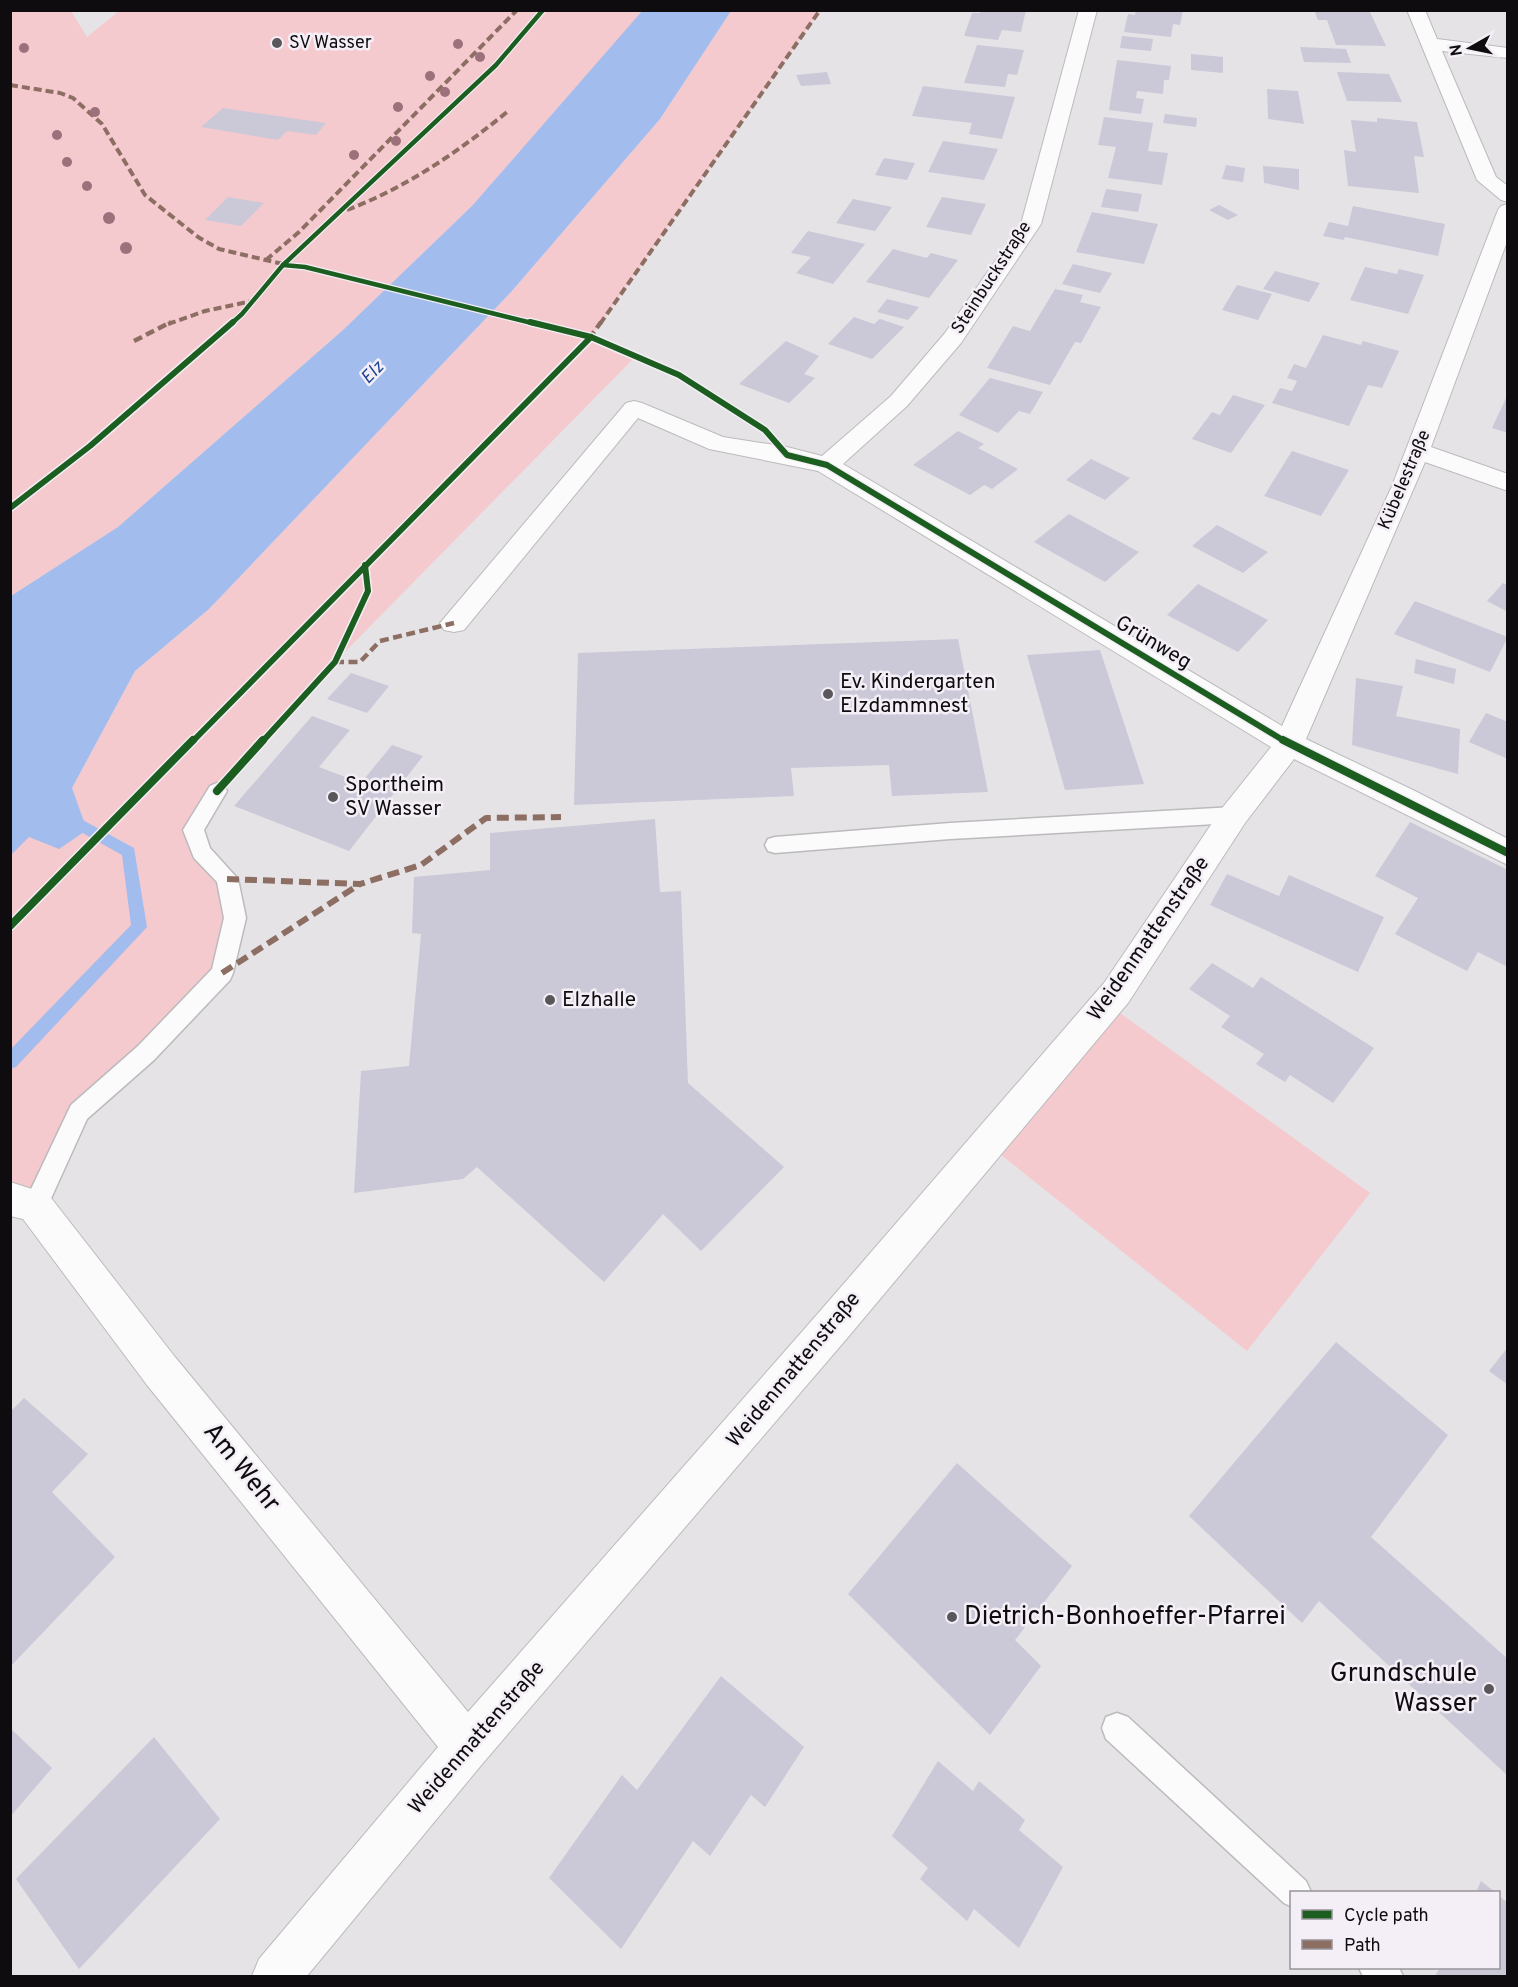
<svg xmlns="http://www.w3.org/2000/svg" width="1518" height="1987" viewBox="0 0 1518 1987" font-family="Overpass,sans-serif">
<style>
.green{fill:#f4cacf}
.water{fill:#a1bced}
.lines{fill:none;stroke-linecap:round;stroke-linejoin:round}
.stream{fill:#a1bced;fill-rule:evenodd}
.building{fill:#cbc8d8}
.lane-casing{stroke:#bcbabd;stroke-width:3}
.street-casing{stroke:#bcbabd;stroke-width:2}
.lane{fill:#fbfbfb;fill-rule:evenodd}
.street{fill:#fbfbfb;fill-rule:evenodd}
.quiet-far2{stroke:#8d6e63;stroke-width:4;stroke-dasharray:8 4;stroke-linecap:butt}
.quiet-far1{stroke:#8d6e63;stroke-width:4.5;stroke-dasharray:9 4.5;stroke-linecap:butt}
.quiet{stroke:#8d6e63;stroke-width:6;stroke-dasharray:12 6;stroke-linecap:butt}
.cycleway-far2-casing{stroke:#f4eef6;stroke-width:7}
.cycleway-far1-casing{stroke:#f4eef6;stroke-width:9}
.cycleway-casing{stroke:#f4eef6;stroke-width:11}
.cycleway-far2{stroke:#1b5e20;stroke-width:4.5}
.cycleway-far1{stroke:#1b5e20;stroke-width:6}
.cycleway{stroke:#1b5e20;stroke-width:8}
.tree{fill:#9d717c}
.poi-dot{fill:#5a575b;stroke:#f4eef6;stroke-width:2}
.labels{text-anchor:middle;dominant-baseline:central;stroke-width:5;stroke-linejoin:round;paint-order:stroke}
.far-poi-label{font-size:18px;fill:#0e0c0f;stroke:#f4eef6;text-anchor:start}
.far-street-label{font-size:18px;fill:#0e0c0f;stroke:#f4eef6}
.far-water-label{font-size:18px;font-style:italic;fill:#1b4595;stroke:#f4eef6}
.street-label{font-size:21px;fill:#0e0c0f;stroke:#f4eef6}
.poi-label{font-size:21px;fill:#0e0c0f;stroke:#f4eef6;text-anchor:start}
.near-street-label{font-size:26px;fill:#0e0c0f;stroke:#f4eef6}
.near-poi-label{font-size:26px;fill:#0e0c0f;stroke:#f4eef6;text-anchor:start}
</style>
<rect width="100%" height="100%" fill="#e6e3e7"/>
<g class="green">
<path d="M120 10 643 11 472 206 343 330 118 527 11 596V11H71L87 37Z"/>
<path d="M731 11H820L591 337 636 356 335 662 217 791 193 830 227 879 222 973 79 1112 35 1206 11 1199V855L72 788 135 671 209 609 511 292 660 119Z"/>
<path d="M1113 1008 1370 1193 1247 1351 1000 1154Z"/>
</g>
<path class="water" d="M643 10 731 11 660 119 511 292 209 609 135 671 72 788 87 830 59 849 29 837 11 855V596L118 527 343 330 472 206Z"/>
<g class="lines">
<path class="stream" d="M68 812 134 848 147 927 16 1067 10 1069V1050L131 925 122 855 63 822 60 818 63 814Z"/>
</g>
<g class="building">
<path d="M981 10H1026L1021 32 1002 30 998 40 964 36 972 13H980Z"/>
<path d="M1136 10H1183L1180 25 1173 24 1171 37 1124 32 1128 14 1135 15Z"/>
<path d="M1314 10H1369L1386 46 1336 45 1327 20H1318Z"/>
<path d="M1122 36 1153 39 1151 51 1120 48Z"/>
<path d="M977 45 1024 50 1017 75 1008 74 1005 87 964 83Z"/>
<path d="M1300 47 1346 49 1351 63 1304 62Z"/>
<path d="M1191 54 1223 57V73L1191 70Z"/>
<path d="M1117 60 1171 66 1169 80H1164L1163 94 1137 91 1136 98 1144 99 1141 114 1109 110Z"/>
<path d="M827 72 831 84 801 86 796 75Z"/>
<path d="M1337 72 1389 74 1402 102 1347 101Z"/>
<path d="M923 86 1015 97 1002 139 969 134 972 123 912 116Z"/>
<path d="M1267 89 1298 91 1304 124 1268 119Z"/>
<path d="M223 108 297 119 326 123 316 135 287 131 278 140 201 127Z"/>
<path d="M1165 114 1197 118 1196 127 1163 123Z"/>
<path d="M1104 117 1153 123 1148 151 1168 153 1162 185 1108 178 1116 147 1098 145Z"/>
<path d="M1377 118 1417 122 1424 157 1414 156 1419 193 1348 186 1344 150 1356 152 1351 120 1377 122Z"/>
<path d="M943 141 998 149 984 180 928 172Z"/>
<path d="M884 158 915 163 907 180 875 175Z"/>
<path d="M1226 165 1245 168 1243 182 1222 179Z"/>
<path d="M1263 166 1299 169V190L1264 183Z"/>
<path d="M1106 189 1142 194 1138 212 1101 207Z"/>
<path d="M228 197 264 203 241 226 205 220Z"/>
<path d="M942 197 986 204 971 235 926 227Z"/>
<path d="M853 199 892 207 875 231 836 223Z"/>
<path d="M1219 205 1238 215 1228 220 1209 210Z"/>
<path d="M1353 206 1445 224 1438 256 1345 237 1344 240 1323 236 1329 222 1348 226Z"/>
<path d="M1092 212 1158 224 1144 264 1076 252Z"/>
<path d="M808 231 865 244 833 284 796 273 811 257 791 253Z"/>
<path d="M893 249 927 258 931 253 958 260 929 298 866 282Z"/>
<path d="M1073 264 1112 273 1100 293 1062 284Z"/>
<path d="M1365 267 1397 274 1399 269 1424 275 1408 314 1350 300Z"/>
<path d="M1275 271 1320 283 1309 302 1263 289Z"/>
<path d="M1237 285 1272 294 1258 320 1222 310Z"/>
<path d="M1055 289 1083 295 1080 302 1101 307 1081 343 1075 342 1050 385 987 368 1013 326 1030 331Z"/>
<path d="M887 299 919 307 908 320 877 312Z"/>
<path d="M854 317 874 324 880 319 904 327 872 359 828 344Z"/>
<path d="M1323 335 1361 345 1363 341 1399 351 1382 388 1368 385 1349 426 1272 403 1280 388 1292 391 1297 381 1287 378 1294 364 1306 368Z"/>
<path d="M786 341 819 356 804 374 815 378 789 403 739 384Z"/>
<path d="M990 378 1043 392 1030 414 1019 411 998 433 959 415Z"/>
<path d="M1508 394V433L1492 428Z"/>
<path d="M1233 395 1265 405 1231 453 1192 439 1212 412 1220 415Z"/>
<path d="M958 431 984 444 978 448 1018 469 992 489 984 485 970 495 913 465Z"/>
<path d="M1292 451 1349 470 1321 516 1264 496Z"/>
<path d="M1091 459 1130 478 1105 500 1066 480Z"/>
<path d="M1069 514 1139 552 1105 582 1034 542Z"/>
<path d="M1217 525 1268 552 1243 573 1192 546Z"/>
<path d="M1503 583 1508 585V612L1487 601Z"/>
<path d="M1198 584 1268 620 1238 652 1167 615Z"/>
<path d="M1415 601 1508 637 1490 672 1394 634Z"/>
<path d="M958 639 988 792 892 796 889 765 791 768 794 796 574 805 578 653Z"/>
<path d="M1100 650 1144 784 1065 790 1027 655Z"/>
<path d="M1416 659 1456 669 1454 684 1414 673Z"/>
<path d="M351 673 389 686 367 713 327 699Z"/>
<path d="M1356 678 1403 686 1396 716 1460 729 1458 774 1352 745Z"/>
<path d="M1486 713 1508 722V759L1469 742Z"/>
<path d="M312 716 350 730 319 767 361 783 392 745 423 756 349 851 234 806Z"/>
<path d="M655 819 660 892 681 891 688 1083 784 1167 701 1251 663 1214 604 1282 477 1167 463 1179 354 1193 361 1071 409 1066 421 934 412 933 414 877 490 870V833Z"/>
<path d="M1410 822 1508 870V967L1478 952 1467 971 1395 934 1418 898 1375 876Z"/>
<path d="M1227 874 1279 896 1289 875 1384 917 1358 972 1210 905Z"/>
<path d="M1212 963 1253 988 1261 977 1374 1048 1333 1103 1290 1075 1285 1082 1256 1064 1264 1054 1221 1027 1230 1016 1189 989Z"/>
<path d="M1336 1342 1448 1435 1371 1537 1508 1659V1776L1319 1601 1302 1623 1189 1516Z"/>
<path d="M1508 1347V1385L1489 1371Z"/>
<path d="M24 1398 88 1454 52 1492 115 1557 10 1667V1412Z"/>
<path d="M957 1463 1072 1566 1015 1640 1041 1666 990 1735 848 1594Z"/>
<path d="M721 1676 804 1747 765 1807 751 1795 710 1856 693 1841 621 1949 549 1878 622 1775 637 1790Z"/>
<path d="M10 1728 52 1768 10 1817Z"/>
<path d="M154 1737 220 1819 79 1969 16 1879Z"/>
<path d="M938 1761 973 1791 979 1781 1025 1820 1019 1830 1063 1867 1019 1948 974 1909 967 1921 920 1879 928 1868 892 1836Z"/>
<path d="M1481 1881 1495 1892H1476Z"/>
<path d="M1498 1895 1508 1903V1976H1435L1440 1968H1498Z"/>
</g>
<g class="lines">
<g class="lane-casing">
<g id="lane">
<path d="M217 783 224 786 227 791 204 830 210 848 238 879 246 918 233 973 230 980 154 1060 87 1119 44 1214 35 1217 26 1214 23 1206 71 1105 138 1046 212 969 224 918 217 882 194 858 183 830 210 786Z"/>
<path d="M1234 807 1241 809 1244 815 1241 821 1234 823 950 839 775 853 768 851 765 845 768 839 775 837 950 823Z"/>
<path d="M1117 1713 1128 1717 1306 1881 1311 1892H1292V1907L1284 1903 1106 1739 1102 1728 1106 1717Z"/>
<path d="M1359 1968H1399L1403 1976H1363Z"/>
</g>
</g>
<g class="street-casing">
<g id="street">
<path d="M1079 10H1097L1041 224 961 343 907 406 843 464 1282 726 1392 486 1498 210 1501 206 1508 204V239L1431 447 1508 474V491L1425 462 1306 739 1415 791 1508 839V865L1294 759 1245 823 1128 1003 849 1336 483 1763 307 1976H252L259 1959 438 1747 147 1385 23 1219 10 1216V1182L48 1194 175 1357 468 1712 821 1310 1104 983 1223 807 1271 747 818 471 709 449 638 418 464 630 454 632 444 630 440 623 626 403 634 401 642 403 723 437 787 447 822 456 891 396 945 333 1021 224Z"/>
<path d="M1407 10H1425L1437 39 1508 48V58L1442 51 1496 177 1508 186V202L1501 200 1477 180Z"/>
</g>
</g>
<use href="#lane" class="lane"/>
<use href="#street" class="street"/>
<g class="quiet-far2">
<path d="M10 85 60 93 73 98 102 124 145 195 198 237 219 249 287 265"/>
<path d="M347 210C407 187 458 152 507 112"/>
<path d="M266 260 299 232 517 10"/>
<path d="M168 324 205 311 252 301"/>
<path d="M600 324 820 10"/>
</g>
<g class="quiet-far1">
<path d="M589 339 601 322"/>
<path d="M134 341 171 322"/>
<path d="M335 662H360L380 641 454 623"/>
</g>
<g class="quiet">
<path d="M227 879 360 884 421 865 486 818 561 817"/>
<path d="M222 973 360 884"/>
</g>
<g class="cycleway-far2-casing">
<g id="cycleway-far2">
<path d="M283 265 305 267 536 324"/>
<path d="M231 324 242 314 283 265 496 65 543 10"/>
</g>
</g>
<g class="cycleway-far1-casing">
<g id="cycleway-far1">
<path d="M530 322 591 337 679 375 765 430 787 455 827 465 1286 742"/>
<path d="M10 508 90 446 233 322"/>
<path d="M192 742 591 337"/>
<path d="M262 742 335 662 368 591 365 565"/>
</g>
</g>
<g class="cycleway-casing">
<g id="cycleway">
<path d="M1283 740 1508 853"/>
<path d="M217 791 263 740"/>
<path d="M10 926 193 740"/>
</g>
</g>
<use href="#cycleway-far2" class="cycleway-far2"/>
<use href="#cycleway-far1" class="cycleway-far1"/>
<use href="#cycleway" class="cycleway"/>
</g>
<g class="tree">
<circle cx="458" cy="44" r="5"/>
<circle cx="24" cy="48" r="5"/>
<circle cx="480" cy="57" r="5"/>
<circle cx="430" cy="76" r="5"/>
<circle cx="445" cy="92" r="5"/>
<circle cx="398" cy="107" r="5"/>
<circle cx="95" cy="112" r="5"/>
<circle cx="57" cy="135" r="5"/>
<circle cx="396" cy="141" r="5"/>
<circle cx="354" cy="155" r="5"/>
<circle cx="67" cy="162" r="5"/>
<circle cx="87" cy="186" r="5"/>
<circle cx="109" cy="218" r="6"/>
<circle cx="126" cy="248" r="6"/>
</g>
<g class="poi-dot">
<circle cx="277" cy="43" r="6"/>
<circle cx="828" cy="694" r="6"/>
<circle cx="333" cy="797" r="6"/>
<circle cx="550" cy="1000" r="6"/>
<circle cx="952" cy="1617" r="6"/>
<circle cx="1489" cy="1689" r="6"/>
</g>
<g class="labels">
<g class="far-poi-label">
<text x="289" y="43">SV Wasser</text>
</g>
<g class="far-street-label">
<text transform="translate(992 278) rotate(-57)">Steinbuckstraße</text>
<text transform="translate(1405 480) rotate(-67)">Kübelestraße</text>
</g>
<g class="far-water-label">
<text transform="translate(373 373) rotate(-46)">Elz</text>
</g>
<g class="street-label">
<text transform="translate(1153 643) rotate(31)">Grünweg</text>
<text transform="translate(1149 939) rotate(-55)">Weidenmattenstraße</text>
<text transform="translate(794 1370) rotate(-50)">Weidenmattenstraße</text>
<text transform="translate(477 1738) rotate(-49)">Weidenmattenstraße</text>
</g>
<g class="poi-label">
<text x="840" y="682">Ev. Kindergarten<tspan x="840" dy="24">Elzdammnest</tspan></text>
<text x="345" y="785">Sportheim<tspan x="345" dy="24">SV Wasser</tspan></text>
<text x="562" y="1000">Elzhalle</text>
</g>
<g class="near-street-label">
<text transform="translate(241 1468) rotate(51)">Am Wehr</text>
</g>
<g class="near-poi-label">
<text x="964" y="1617">Dietrich-Bonhoeffer-Pfarrei</text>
<text x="1477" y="1674" text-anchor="end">Grundschule<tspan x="1477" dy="30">Wasser</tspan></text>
</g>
</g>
<rect width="1518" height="1987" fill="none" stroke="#0e0c0f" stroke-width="24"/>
<rect x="1290" y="1891" width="210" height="78" fill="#f4eef6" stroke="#98949a" stroke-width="1.5"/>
<rect x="1302" y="1910" width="30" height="9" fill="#1b5e20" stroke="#98949a" stroke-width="1.5"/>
<text x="1344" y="1921" font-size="18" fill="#0e0c0f">Cycle path</text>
<rect x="1302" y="1940" width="30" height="9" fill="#8d6e63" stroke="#98949a" stroke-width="1.5"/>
<text x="1344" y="1951" font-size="18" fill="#0e0c0f">Path</text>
<g transform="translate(1470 48) rotate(261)" stroke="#f4eef6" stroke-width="4.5" paint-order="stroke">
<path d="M0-4.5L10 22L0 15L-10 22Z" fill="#0e0c0f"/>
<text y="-9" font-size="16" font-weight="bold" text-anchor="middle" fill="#0e0c0f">N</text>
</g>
</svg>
